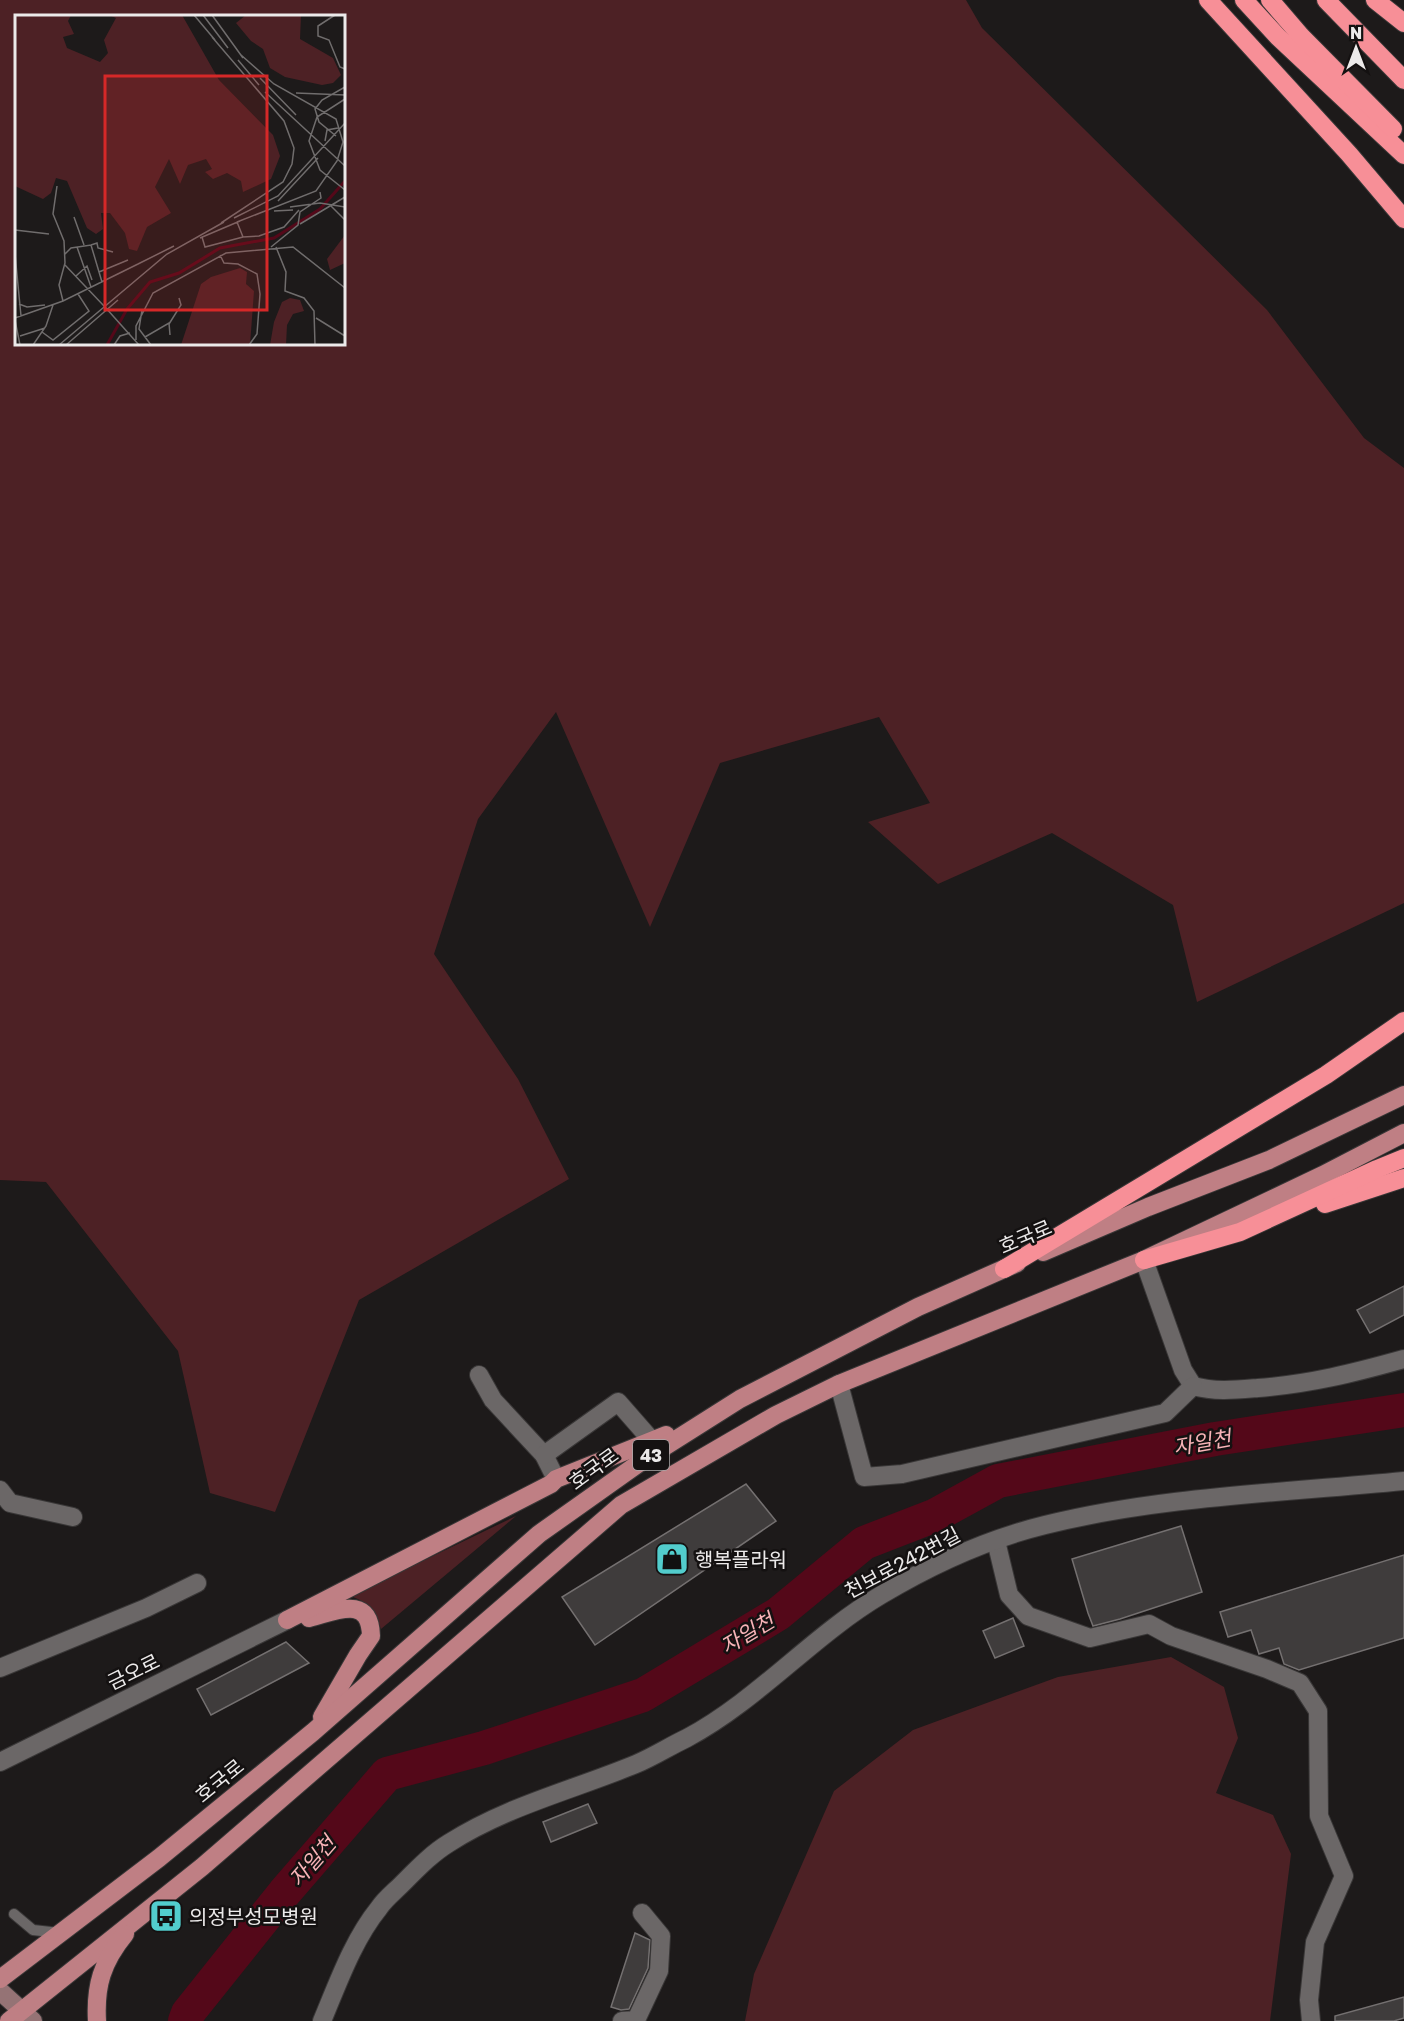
<svg xmlns="http://www.w3.org/2000/svg" width="1404" height="2021" viewBox="0 0 1404 2021" font-family="'Golos Text','Noto Sans KR',sans-serif">
<style>
.green{fill:#4d2125;fill-rule:evenodd}
.lines{fill:none;stroke-linecap:round;stroke-linejoin:round}
.river{stroke:#540819;stroke-width:34}
.building{fill:#3f3c3c;stroke:#747070;stroke-width:1.5}
.lane-casing{stroke:#393737;stroke-width:12}
.street-casing{stroke:#393737;stroke-width:20}
.secondary-casing{stroke:#393737;stroke-width:20}
.primary-casing{stroke:#393737;stroke-width:20}
.highway-casing{stroke:#393737;stroke-width:20}
.lane{stroke:#6b6767;stroke-width:10}
.street{stroke:#6b6767;stroke-width:18}
.secondary{stroke:#957375;stroke-width:18}
.primary{stroke:#bf7f84;stroke-width:18}
.highway{stroke:#f78f97;stroke-width:18}
.labels{text-anchor:middle;dominant-baseline:central;stroke-width:5;stroke-linejoin:round;paint-order:stroke}
.shield{fill:#141111;stroke:#aba9a9;stroke-width:1.5}
.shield-label{font-size:18px;font-weight:bold;fill:#eceaea}
.street-label{font-size:20px;fill:#eceaea;stroke:#141111}
.poi-label{font-size:20px;fill:#eceaea;stroke:#141111;text-anchor:start}
.water-label{font-size:21px;font-style:italic;fill:#f8b3b7;stroke:#141111}
.inset-river{fill:none;stroke:#540819;stroke-width:3}
.inset-road{fill:none;stroke:#706d6d;stroke-width:1.5}
.view{fill:#d62828;fill-opacity:0.15;stroke:#d62828;stroke-width:3}
.inset-edge{fill:none;stroke:#eceaea;stroke-width:3}
</style>
<rect width="100%" height="100%" fill="#1d1a1a"/>
<g class="green">
<path d="M0 0H966L982 28 1267 310 1364 438 1404 468V903L1197 1002 1173 905 1052 833 938 884 868 822 930 803 879 717 720 763 650 927 556 712 478 819 434 954 518 1079 569 1179 359 1300 275 1512 210 1493 178 1351 46 1182 0 1180ZM344 16V344H16V16Z"/>
<path d="M516 1516 381 1629C375 1613 370 1603 353 1597L354 1594Z"/>
<path d="M1171 1657 1224 1687 1238 1738 1216 1793 1273 1815 1291 1854 1270 2021H745L754 1974 834 1791 913 1730 1058 1677Z"/>
</g>
<g class="lines">
<path class="river" d="M185 2021 188 2013 284 1893 387 1774 484 1748 643 1695 778 1614 864 1543 936 1515 998 1481 1215 1439 1404 1410"/>
</g>
<g class="building">
<path d="M1404 1286V1315L1370 1333 1357 1310Z"/>
<path d="M746 1484 776 1521 595 1645 562 1597Z"/>
<path d="M1181 1526 1202 1592 1120 1619 1093 1626 1088 1613 1072 1559Z"/>
<path d="M1404 1555V1638L1299 1670 1284 1664 1279 1648 1259 1654 1251 1630 1228 1637 1220 1612Z"/>
<path d="M1013 1618 1024 1646 995 1658 983 1631Z"/>
<path d="M286 1642 309 1663 211 1715 197 1689Z"/>
<path d="M588 1804 597 1823 551 1842 543 1822Z"/>
<path d="M635 1933 650 1940 648 1968 629 2009 621 2010 611 2007Z"/>
<path d="M1404 1997V2018L1394 2021H1335V2016Z"/>
</g>
<g class="lines">
<g class="lane-casing">
<path id="lane" d="M14 1914 33 1930 60 1933"/>
</g>
<g class="street-casing">
<g id="street">
<path d="M1144 1260 1183 1370 1193 1386C1216 1392 1234 1390 1258 1388 1310 1384 1354 1373 1404 1359"/>
<path d="M479 1375 493 1400 544 1455 556 1479"/>
<path d="M839 1384 864 1477 902 1474 1165 1413 1193 1386"/>
<path d="M544 1455 618 1402 653 1442"/>
<path d="M0 1490 10 1503 73 1517"/>
<path d="M996 1541 1009 1595 1028 1616 1090 1638 1149 1624 1171 1636 1267 1669 1300 1683 1318 1711 1319 1816 1344 1876 1315 1942 1309 2000 1311 2021"/>
<path d="M0 1668 146 1608 197 1583"/>
<path d="M0 1762 287 1620"/>
<path d="M322 2021C338 1983 353 1940 379 1908 385 1899 394 1892 401 1885 416 1870 431 1854 449 1843 507 1806 573 1790 636 1764 653 1757 670 1746 687 1738 758 1700 812 1636 881 1595 931 1565 988 1539 1045 1525 1162 1496 1284 1493 1404 1481"/>
<path d="M622 2021 636 2020 659 1971 661 1936 642 1913"/>
</g>
</g>
<g class="secondary-casing">
<path id="secondary" d="M0 1991 33 2021"/>
</g>
<g class="primary-casing">
<g id="primary">
<path d="M1043 1252 1148 1207 1269 1160 1404 1095"/>
<path d="M309 1618C334 1612 370 1593 371 1636L358 1655 322 1717"/>
<path d="M287 1620 551 1484 556 1479 666 1435"/>
<path d="M0 1979 159 1858 313 1732 539 1534 642 1461 740 1399 918 1307 1017 1263"/>
<path d="M9 2021 202 1867 621 1505 776 1415 839 1384 1144 1260 1323 1175 1404 1133"/>
<path d="M97 2021C95 1986 102 1962 125 1934"/>
</g>
</g>
<g class="highway-casing">
<g id="highway">
<path d="M1208 0 1349 154 1404 219"/>
<path d="M1244 0 1278 37 1404 155"/>
<path d="M1270 0 1301 36 1393 129"/>
<path d="M1326 0 1404 80"/>
<path d="M1375 0 1404 23"/>
<path d="M1325 1204 1404 1178"/>
<path d="M1144 1260 1240 1232 1377 1169 1404 1158"/>
<path d="M1004 1269 1326 1075 1404 1021"/>
</g>
</g>
<use href="#lane" class="lane"/>
<use href="#street" class="street"/>
<use href="#secondary" class="secondary"/>
<use href="#primary" class="primary"/>
<use href="#highway" class="highway"/>
</g>
<defs>
<g id="shop-square" transform="scale(1.725)"><rect x="-9" y="-9" width="18" height="18" rx="4" fill="#52cdcd" stroke="#141111"/><path d="M-5-2.5h2.3a2.7 3.5 0 0 1 5.4 0H5L5.5 6h-11ZM-1.5-2.5h3a1.5 2.3 0 0 0-3 0Z" fill="#111"/></g>
<g id="bus-square" transform="scale(1.725)"><rect x="-9" y="-9" width="18" height="18" rx="4" fill="#52cdcd" stroke="#141111"/><path d="M-5-6H5V4H4V6H2V4H-2V6H-4V4H-5ZM-3.5-4V0h7V-4ZM-3.5 1.2v1.5H-2V1.2ZM2 1.2v1.5H3.5V1.2Z" fill="#111"/></g>
</defs>
<g fill-rule="evenodd">
<use href="#shop-square" x="672" y="1559"/>
<use href="#bus-square" x="166" y="1916"/>
</g>
<g class="labels">
<rect class="shield" x="633" y="1440" width="36" height="30" rx="4.5"/>
<g class="shield-label">
<text x="651" y="1455">43</text>
</g>
<g class="street-label">
<text transform="translate(1025 1236) rotate(-23)">호국로</text>
<text transform="translate(593 1468) rotate(-36)">호국로</text>
<text transform="translate(902 1562) rotate(-28)">천보로242번길</text>
<text transform="translate(133 1671) rotate(-26)">금오로</text>
<text transform="translate(219 1780) rotate(-39)">호국로</text>
</g>
<g class="poi-label">
<text x="695" y="1559">행복플라워</text>
<text x="189" y="1916">의정부성모병원</text>
</g>
<g class="water-label">
<text transform="translate(1202 1442) rotate(-10)">자일천</text>
<text transform="translate(747 1633) rotate(-31)">자일천</text>
<text transform="translate(312 1861) rotate(-49)">자일천</text>
</g>
</g>
<g transform="translate(15 15)">
<rect width="330" height="330" fill="#1d1a1a"/>
<path d="M0 0H56L53 6 59 19 48 22 52 33 85 47 93 38 89 25 101 3 94 0H167L204 65 258 120 265 141 256 164 228 177 226 166 212 158 198 164 190 157 197 154 191 144 173 150 165 169 154 144 140 172 156 198 132 212 122 236 114 234 110 218 95 198H86L88 214 81 219 72 213 52 166 41 163 36 178 28 184 0 171ZM231 0H286L285 24 318 43 326 60 318 68 307 70 270 62 255 53 248 34 236 26 221 8ZM330 220V248L315 255 312 244ZM225 253 232 257 231 269 239 276 235 330H166L186 269 196 262ZM275 283 285 285 289 296 278 299 272 310 271 330H255L259 307 267 287Z" fill="#4d2125"/>
<path class="inset-river" d="M92 330 112 294 135 267 164 258 205 233 259 223 305 194 330 166"/>
<path class="inset-road" d="M179 0 200 25M188 0 213 33M197 0 228 43M320 0 303 11V21L314 25 325 52 330 54M197 22 269 106 279 133 277 149 268 167 206 208M223 45 244 70M245 63 281 100M250 77 330 151M281 78 330 80M330 84 302 102 294 126 305 155 330 175M321 121 304 107 300 94 307 85 330 72M310 126 312 115 323 113M42 171 38 199 49 226 50 248 44 270 48 286M263 186 303 143M316 191 330 205M275 192 305 188 330 192M259 196 278 195M59 202 69 230M219 203 263 181 330 108M222 207 228 222 244 221 269 212 284 195M222 207 301 176 322 146 328 127 321 104 259 69 226 40M285 209 330 182M0 215 34 219M187 222 190 232 228 222M185 223 225 206M76 230 82 228 83 233 98 237M62 232 76 272M256 232 283 210 285 197 306 183 305 177M261 232 271 257 270 276 289 283 299 296 300 330M0 239 6 301M50 239 56 233 76 230 87 267M205 240 209 248 223 249 242 259 245 279 242 319 234 330M123 249 159 231M50 250 89 291M84 257 113 245M61 261 72 251 77 265M4 289 12 292 30 290M90 292 124 330M127 295 124 314 136 330M0 303 48 286 123 249M301 303 330 321M0 305 5 330M154 309 166 290 164 283M27 317 38 325 74 296 63 279M5 321 30 313M130 322 154 308 155 320M121 325V311L138 278 211 238 278 232 330 273M18 330 31 311 38 290M44 330 152 239 209 207M51 330 103 285M99 330 105 321 115 318"/>
<path class="view" d="M90 61H252V295H90Z"/>
<rect width="330" height="330" class="inset-edge"/>
</g>
<g transform="translate(1356 48)" stroke="#141111" stroke-width="4.5" paint-order="stroke">
<path d="M0-4.5L10 22L0 15L-10 22Z" fill="#eceaea"/>
<text y="-9" font-size="16" font-weight="bold" text-anchor="middle" fill="#eceaea">N</text>
</g>
</svg>
